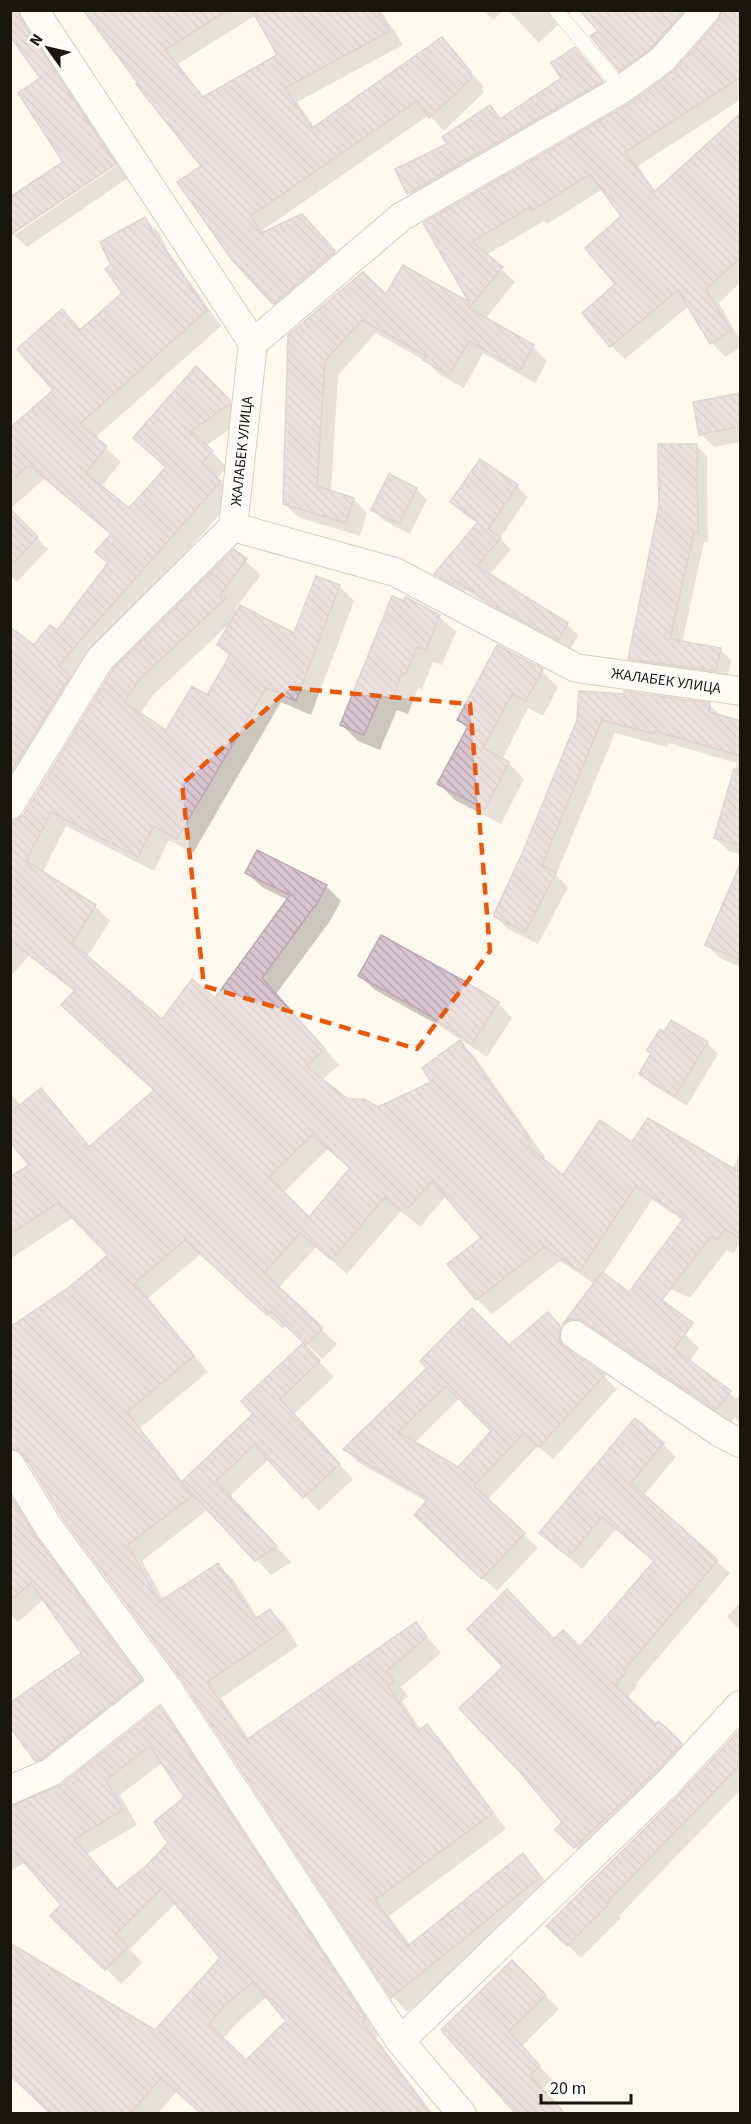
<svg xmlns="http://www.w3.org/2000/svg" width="751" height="2124" viewBox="0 0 751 2124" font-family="'Source Sans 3',sans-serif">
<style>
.shadow{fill:#0003;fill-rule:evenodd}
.building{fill:url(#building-back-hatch);stroke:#bba8b1;stroke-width:1.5;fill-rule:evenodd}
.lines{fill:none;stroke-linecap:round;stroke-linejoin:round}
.lane-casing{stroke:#a59b8b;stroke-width:15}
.street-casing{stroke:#a59b8b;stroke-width:30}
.lane{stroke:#fff;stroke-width:14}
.street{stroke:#fff;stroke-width:28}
.marked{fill:none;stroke:#e8590c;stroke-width:4.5;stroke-dasharray:12 8;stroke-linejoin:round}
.labels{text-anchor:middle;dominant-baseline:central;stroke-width:5;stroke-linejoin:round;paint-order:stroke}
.street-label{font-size:15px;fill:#191610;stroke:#fff}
</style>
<defs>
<pattern id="building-back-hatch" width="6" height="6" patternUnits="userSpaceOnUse" patternTransform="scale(1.5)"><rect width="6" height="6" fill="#d9c5cf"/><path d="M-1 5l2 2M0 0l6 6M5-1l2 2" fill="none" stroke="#baa8b1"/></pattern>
</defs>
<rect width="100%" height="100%" fill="#fef8ee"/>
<g class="shadow">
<path d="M10 10H26L117 162 14 231V234L10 229 66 162 42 78Z"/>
<path d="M84 10H384L382 12 403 45 297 102 315 128 442 39 484 87 482 88 484 92 444 131 429 115 263 230 265 233 315 229 347 266 287 317 233 260 203 166ZM256 15 279 56 204 98 178 64Z"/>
<path d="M483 10H504L493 20Z"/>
<path d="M508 10H573L539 43Z"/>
<path d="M582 10H711L634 84 620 70 600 31Z"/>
<path d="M740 10V100L638 166 656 192 740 115V283L719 303 740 340V348L725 357 712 343 689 306 625 359 611 346 624 216 603 189 547 224 544 221 486 255 515 282 485 319 533 347 547 361 535 383 483 353 464 388 439 374 427 362 376 333 338 375 331 492 354 499 367 513 360 536 298 517 284 503 290 335 387 296 403 267 474 306 425 224 633 104 675 72Z"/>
<path d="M575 49 613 92 420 204 409 193 397 170 449 145 490 106 502 120 563 78Z"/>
<path d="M119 164 128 178 27 247 14 235Z"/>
<path d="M145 219 160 234 168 251 221 326 95 438 121 462 101 487 129 510 167 468 196 369 245 417 244 419 206 446 227 467 217 478 235 497 73 680 10 812V701L58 632 110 564 112 535 44 479 10 509V429L55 390 62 311 81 331 124 293 113 265Z"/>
<path d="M740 394V442L714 447 701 434Z"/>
<path d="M696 445 707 456 708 543 704 542 682 643 720 649 731 660 727 681 640 669 629 658Z"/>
<path d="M517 486 528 497 500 538 511 550 489 575 567 624 578 635 570 650 509 618 466 590 464 594 446 585 436 574 478 524 463 513 452 502Z"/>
<path d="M416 489 427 500 410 534 383 520 372 509Z"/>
<path d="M17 518 48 549 17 582 10 575V525Z"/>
<path d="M234 551 261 575 235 609 238 612 295 635 339 586 354 601 311 715 281 702 193 853 169 840 154 871 66 826 42 873 95 906 110 921 87 957 162 1021 216 1000 288 900 262 887 247 873 326 886 341 901 330 921 276 994 339 1065 322 1080 347 1101 378 1109 434 1082 460 1042 475 1057 545 1157 543 1160 564 1177 632 1144 732 1170 740 1152V1243L733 1254 727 1250 690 1298 662 1285 684 1221 652 1200 603 1274 653 1316 685 1334 699 1348 689 1362 737 1399 740 1392V1423L735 1417 731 1423 577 1338 564 1325 595 1284 560 1261 492 1314 477 1299 449 1264 483 1238 446 1196 420 1227 401 1211 347 1274 316 1247 278 1289 337 1344 322 1359 287 1325 283 1329 201 1254 148 1298 208 1372 140 1428 183 1482 255 1414 303 1345 334 1377 293 1415 353 1479 319 1511 269 1459 229 1497 291 1562 271 1575 199 1498 197 1500 206 1511 142 1561 164 1601 218 1565 233 1579 258 1618 270 1610 285 1625 298 1646 221 1698 249 1739 416 1624 441 1653 401 1687 408 1696 402 1701 421 1730 427 1726 442 1741 506 1829 389 1916 411 1946 522 1855 537 1870 553 1892 407 2012 393 1997 179 1673 31 1463 25 1462 10 1471V1321L14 1326 69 1290 110 1255 74 1217 10 1259V1179L31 1165 10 1139V1092L21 1106 41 1090 56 1105 91 1148 155 1090 75 992 29 956 10 977V823L18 821 25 815ZM230 623 218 645 230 657 207 697 167 732 140 714 153 695ZM328 1149 351 1169 309 1219 283 1193Z"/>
<path d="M439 616 456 632 442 665 433 662 422 689 418 688 408 714 397 710 380 750 358 741 342 725Z"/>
<path d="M498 647 542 671 558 687 543 716 528 708 502 760 508 763 524 779 501 824 455 800 439 784 468 729 459 720Z"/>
<path d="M710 705 722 717 740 722V854L729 851 715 838 737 763 668 743 667 747 615 733 556 875 568 887 538 944 508 929 495 916 523 855 579 720Z"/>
<path d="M740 860V967L720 958 707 945 735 878Z"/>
<path d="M360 976 498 1003 512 1018 487 1057 438 1025 375 990Z"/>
<path d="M707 1043 718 1054 687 1106 651 1084 640 1073Z"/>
<path d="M548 1314 574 1341 572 1349 573 1355 604 1376 617 1389 553 1459 538 1446 487 1500 538 1548 497 1591 429 1528 427 1502 358 1462 345 1449 508 1347ZM460 1398 493 1431 458 1469 414 1443Z"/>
<path d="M663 1444 676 1457 643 1496 730 1573 636 1684 638 1685 627 1698 656 1726 659 1723 694 1757 588 1860 558 1830 564 1822 554 1640 580 1649 655 1562 616 1529 582 1569 541 1533Z"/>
<path d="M10 1489 51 1554 155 1696 51 1775 36 1760 83 1654 44 1599 18 1622 10 1614Z"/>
<path d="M740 1603V1630L727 1617Z"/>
<path d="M160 1709 175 1724 380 2035 376 2038 433 2114H202L177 2091 158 2114H52L156 2032 222 1958 176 1903 130 1949 142 1963 121 1984 53 1916 64 1905 26 1862 10 1871V1807L59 1788ZM163 1762 186 1797 170 1843 146 1868 118 1890 87 1854 137 1825 120 1795ZM267 1997 288 2021 247 2062 223 2039 239 2021Z"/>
<path d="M740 1731V1790L619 1916 621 1918 581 1958 548 1926 680 1796Z"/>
<path d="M512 1962 559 2009 522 2046 552 2080 542 2089 565 2114H518L443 2030Z"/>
</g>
<g class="building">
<path d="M10 10H18L20 19 116 164 10 235V197L63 162 18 93 40 78 10 36Z"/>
<path d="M83 10H228L165 50 203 97 277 55 252 10H377L390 31 285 88 312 128 442 37 471 72 469 74 472 78 429 118 417 101 251 216 261 233 302 214 335 251 273 304 232 260 177 182 201 166 136 84 138 83Z"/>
<path d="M580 10H684L651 48 619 71 590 36 598 31Z"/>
<path d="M722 10H741V77L625 152 654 192 741 113V257L706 289 731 331 710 344 678 290 610 347 582 313 615 284 585 248 621 216 590 174 532 211 530 207 472 242 503 267 469 308 534 345 520 370 469 341 449 375 423 360 426 356 362 320 325 361 317 486 354 498 346 523 283 504 288 335 363 272 386 294 403 265 469 302 423 223 632 102 674 71 718 21Z"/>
<path d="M575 47 603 81 407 194 395 169 447 144 442 137 490 105 500 119 561 78 551 63Z"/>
<path d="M145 217 154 234 207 310 80 424 107 446 86 473 129 508 166 467 133 438 196 366 230 400V404L191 431 213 451 202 463 221 481 59 665 70 676 10 773V627L34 645 50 625 57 630 108 563 95 552 111 534 29 465 10 481V428L53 390 17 349 62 309 80 330 122 293 105 269 111 265 100 242Z"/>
<path d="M741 393V426L699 435 693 402Z"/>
<path d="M658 444H697L698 533 694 532 670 639 721 648 716 671 628 659 659 506Z"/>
<path d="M480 459 518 485 488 529 501 538 477 566 568 623 559 640 496 607 455 580 453 584 434 574 478 522 450 502Z"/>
<path d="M389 474 417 488 399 524 371 510Z"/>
<path d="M10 509 38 537 10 567Z"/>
<path d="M234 549 247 559 220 595 226 598 139 680 124 702 166 730 192 686 207 695 231 653 217 645 240 605 294 633 316 576 340 585 296 701 266 688 177 839 154 826 138 857 51 812 26 861 96 905 72 943 162 1019 192 979 215 998 290 895 245 873 257 850 327 885 315 907H314L262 978 325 1049 306 1066 348 1099H364L378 1107 431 1082 422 1068 460 1040 531 1141 528 1146 563 1175 600 1120 632 1142 648 1118 741 1173V1239L725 1229 717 1240 711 1236 662 1300 693 1323 674 1349 731 1391 716 1410 584 1321 576 1319 568 1320 562 1325 602 1272 629 1292 684 1218 636 1186 580 1271 544 1247 476 1300 447 1264 481 1238 432 1181 404 1213 385 1197 332 1260 300 1233 264 1273 323 1328 306 1345 271 1311 267 1315 185 1240 135 1283 194 1356 127 1412 192 1496 128 1545 159 1602 218 1563 255 1619 270 1609 284 1630 207 1682 246 1740 416 1622 427 1637 387 1671 394 1681 388 1686 418 1731 427 1724 493 1813 375 1900 408 1946 523 1853 540 1877 391 1998 178 1674 64 1520 24 1455 18 1450 10 1448V1327L68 1288 108 1255 58 1203 10 1234V1177L29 1165 10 1142V1113L41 1088 89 1147 154 1090 61 1005 75 990 10 940V821L18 819 24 814 113 669ZM312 1135 350 1168 309 1217 269 1177Z"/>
<path d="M392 596 404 601 406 597 440 615 426 650 417 647 406 674 402 673 392 699 381 695 364 735 340 725Z"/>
<path d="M497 645 543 669 526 701 512 694 483 748 509 762 485 809 437 784 468 726 457 720Z"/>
<path d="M579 691 624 694V691L710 703 709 712 741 721V756L655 731 654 734 602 720 542 865 556 873 525 932 493 916 522 854 577 720Z"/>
<path d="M734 769 741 770V846L714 838Z"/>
<path d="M741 862V960L705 945Z"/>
<path d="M381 935 471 985 499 1002 472 1044 422 1011 358 976Z"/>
<path d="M671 1020 708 1042 675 1096 639 1074 651 1053 647 1050 660 1029 664 1032Z"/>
<path d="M472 1308 509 1345 548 1312 561 1327 559 1334 560 1342 565 1348 605 1375 539 1447 524 1433 474 1486 525 1533 482 1579 414 1515 428 1499 343 1449 427 1368 420 1361ZM446 1386 491 1431 458 1467 398 1432Z"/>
<path d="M303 1343 320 1361 280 1399 340 1464 303 1498 254 1445 216 1481 277 1546 255 1561 181 1482 253 1414 241 1401Z"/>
<path d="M635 1418 664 1443 631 1483 718 1560 624 1670 626 1672 615 1685 656 1724 659 1721 682 1743 655 1772 574 1848 555 1830 562 1822 518 1770 459 1708 503 1667 467 1629 507 1589 554 1639 563 1630 580 1647 654 1561 602 1517 569 1557 539 1533Z"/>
<path d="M10 1496 37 1539 141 1680 42 1758 35 1761 10 1727V1703L81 1653 31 1583 10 1601Z"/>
<path d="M160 1707 366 2019 362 2022 431 2114H202L161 2078 130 2114H51L10 2075V1943L155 2030 220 1958 162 1888 116 1934 128 1947 105 1970 50 1916 61 1905 10 1846V1806L61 1785ZM150 1746 184 1797 154 1822 168 1843 145 1867 117 1889 74 1839 123 1810 106 1780ZM253 1982 286 2021 246 2060 209 2024 224 2006Z"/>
<path d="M741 1729V1764L607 1902 609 1904 567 1946 546 1926 678 1796Z"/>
<path d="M512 1960 546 1995 509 2031 540 2066 530 2075 565 2114H516L441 2030Z"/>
</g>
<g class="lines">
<g class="lane-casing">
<path id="lane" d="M556 10 622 89"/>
</g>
<g class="street-casing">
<g id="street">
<path d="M34 10 253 343 233 527 395 572 576 668 740 691"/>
<path d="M253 343 401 217 622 89 662 60 706 10"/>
<path d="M10 805 100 659 233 527"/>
<path d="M575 1335 719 1432 740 1443"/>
<path d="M10 1464 50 1529 164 1683 400 2041 462 2114"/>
<path d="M10 1790 51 1772 164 1683"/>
<path d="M400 2041 667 1784 740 1705"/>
</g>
</g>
<use href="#lane" class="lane"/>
<use href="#street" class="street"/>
</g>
<path d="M0 0H751V2124H0ZM290 688 470 704 490 951 417 1049 204 986 182 784Z" fill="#fef8ee" fill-opacity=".55" fill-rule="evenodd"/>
<path class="marked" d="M290 688 470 704 490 951 417 1049 204 986 182 784Z"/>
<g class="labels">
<g class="street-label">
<text transform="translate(242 451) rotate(-84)">ЖАЛАБЕК УЛИЦА</text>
<text transform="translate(666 681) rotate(8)">ЖАЛАБЕК УЛИЦА</text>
</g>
</g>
<rect width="751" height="2124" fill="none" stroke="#191610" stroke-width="24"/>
<g transform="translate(48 48) rotate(304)" stroke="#ffffff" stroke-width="4.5" paint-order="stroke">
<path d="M0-4.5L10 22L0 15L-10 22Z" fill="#191610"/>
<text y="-9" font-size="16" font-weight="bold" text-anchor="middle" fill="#191610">N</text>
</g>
<path d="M541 2094v9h90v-9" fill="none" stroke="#191610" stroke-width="3"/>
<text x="550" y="2094" font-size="18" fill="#191610" stroke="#ffffff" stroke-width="4.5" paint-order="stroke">20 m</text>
</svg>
